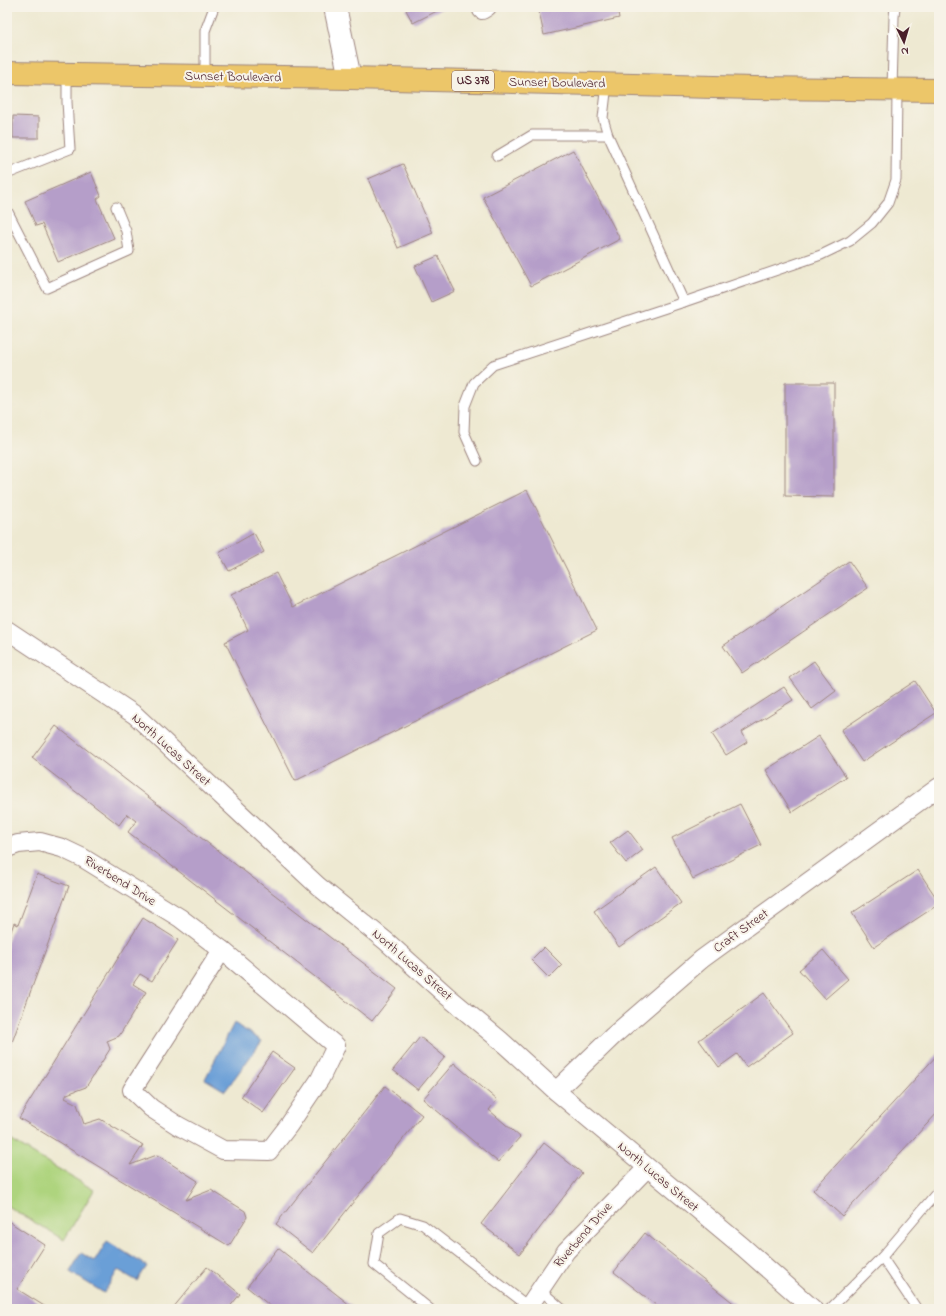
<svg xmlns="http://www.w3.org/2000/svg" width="946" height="1316" viewBox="0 0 946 1316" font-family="'Indie Flower',sans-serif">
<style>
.green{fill:#aed47e;stroke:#7c7a54}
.water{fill:#6b9fd7;stroke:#5a5f81}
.building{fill:#b59ec9}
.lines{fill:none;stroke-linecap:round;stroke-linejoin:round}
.service-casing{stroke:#9c847e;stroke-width:11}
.minor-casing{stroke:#9c847e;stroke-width:20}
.tertiary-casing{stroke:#9c847e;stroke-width:24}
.primary-casing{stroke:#9c847e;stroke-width:24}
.service{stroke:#fff;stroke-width:9}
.minor{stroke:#fff;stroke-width:18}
.tertiary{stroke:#fff;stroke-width:22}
.primary{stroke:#ecc669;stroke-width:22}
.labels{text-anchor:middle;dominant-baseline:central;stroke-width:4;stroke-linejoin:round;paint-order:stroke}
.shield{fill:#f7f3e8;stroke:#7e5f64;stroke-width:1}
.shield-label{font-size:12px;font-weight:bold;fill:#4a1f2b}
.street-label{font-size:13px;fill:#4a1f2b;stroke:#f7f3e8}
</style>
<rect width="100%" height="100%" fill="#f7f3e8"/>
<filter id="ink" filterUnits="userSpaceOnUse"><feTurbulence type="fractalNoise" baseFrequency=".025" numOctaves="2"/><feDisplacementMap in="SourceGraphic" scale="8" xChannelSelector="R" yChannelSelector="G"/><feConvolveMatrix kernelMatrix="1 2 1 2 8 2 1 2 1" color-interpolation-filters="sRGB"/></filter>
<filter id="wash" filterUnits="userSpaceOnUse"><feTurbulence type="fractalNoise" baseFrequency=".012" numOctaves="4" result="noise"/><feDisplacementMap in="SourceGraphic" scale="16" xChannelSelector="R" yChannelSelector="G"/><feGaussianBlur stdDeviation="0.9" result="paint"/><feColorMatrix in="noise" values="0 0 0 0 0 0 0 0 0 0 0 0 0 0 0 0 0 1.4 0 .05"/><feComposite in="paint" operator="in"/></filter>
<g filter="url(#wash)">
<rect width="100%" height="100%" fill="#eee9d2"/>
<path class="green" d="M7 1138 94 1190 64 1240 7 1206Z"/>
<g class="water">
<path d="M234 1023 262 1041 225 1091 205 1079Z"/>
<path d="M107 1241 147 1266 137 1281 118 1270 104 1293 70 1272 81 1253 95 1261Z"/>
</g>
<g id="blocks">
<g class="building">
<path d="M412 7H445L413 23 406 10Z"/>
<path d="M538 7H617L619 18 544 35Z"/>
<path d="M13 116 39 117V138H13Z"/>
<path d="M573 150 620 239 531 286 483 197Z"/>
<path d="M403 164 433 233 398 248 368 179Z"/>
<path d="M91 172 101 196 97 199 114 238 58 262 42 224 36 226 25 201Z"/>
<path d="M438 256 455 291 431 302 415 266Z"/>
<path d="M785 383H834V497L785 496Z"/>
<path d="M527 490 597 630 295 781 225 642 248 630 231 595 276 573 293 607Z"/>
<path d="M254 533 264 552 229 571 219 553Z"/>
<path d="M849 561 868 588 742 673 723 646Z"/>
<path d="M814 661 836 691 812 709 790 678Z"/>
<path d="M915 681 936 713 862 762 841 730Z"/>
<path d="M784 687 793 700 742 732 747 742 726 755 712 734Z"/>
<path d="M56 726 397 989 372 1021 128 832 136 821 127 814 119 825 32 758Z"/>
<path d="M819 736 846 777 792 812 766 770Z"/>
<path d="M740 804 761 845 693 879 672 838Z"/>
<path d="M628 830 643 850 626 863 610 843Z"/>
<path d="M656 867 681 903 619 947 594 911Z"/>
<path d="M918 870 939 902V904L874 947 852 913Z"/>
<path d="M37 874 69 886 7 1056V942L14 923 18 925Z"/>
<path d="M143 918 178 940 152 981 140 974 133 984 146 992 119 1036 107 1041 110 1049 86 1087 67 1094 65 1098 77 1104 84 1124 100 1119 143 1145 130 1165 157 1155 198 1181 186 1200 211 1190 245 1211 247 1217 229 1246 19 1118Z"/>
<path d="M544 947 562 965 549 978 531 960Z"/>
<path d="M823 950 848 979 825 999 799 970Z"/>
<path d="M764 993 793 1033 746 1067 737 1054 719 1067 699 1040Z"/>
<path d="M420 1037 445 1057 418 1090 393 1070Z"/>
<path d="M272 1052 295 1068 263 1113 241 1097Z"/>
<path d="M939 1053V1111L842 1216 813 1190Z"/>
<path d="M454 1063 497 1100 489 1110 520 1137 498 1162 423 1099Z"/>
<path d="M385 1086 422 1115 313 1253 276 1224Z"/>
<path d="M544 1143 582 1173 520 1254 481 1224Z"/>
<path d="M8 1221 45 1245 17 1289 49 1309H7Z"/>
<path d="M645 1233 741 1309H661L614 1272Z"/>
<path d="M278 1248 355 1309H274L247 1287Z"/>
<path d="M207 1267 240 1294 228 1309H172Z"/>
</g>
</g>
</g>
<g filter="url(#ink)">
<use href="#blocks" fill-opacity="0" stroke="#9c847e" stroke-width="1"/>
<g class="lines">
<g class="service-casing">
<g id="service">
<path d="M205 76V31L214 7"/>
<path d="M607 84 603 118 608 135 684 302"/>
<path d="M892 89 894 17 895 7"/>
<path d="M497 156 532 135H608"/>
<path d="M7 174 70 149 67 102V74"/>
<path d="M7 210 47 288 129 251 126 231 116 207"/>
<path d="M477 461 464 432 465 406 474 383 493 365 684 302 821 255 850 241 872 223 888 203 896 180 897 90"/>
<path d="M539 1289 562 1309"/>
<path d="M430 1309 374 1264 379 1233 400 1218 423 1225 528 1306"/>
<path d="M830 1309 882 1257"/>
<path d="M917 1309 882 1257 939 1190"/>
</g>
</g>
<g class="minor-casing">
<g id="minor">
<path d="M482 10 487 7"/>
<path d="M7 630 135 715 318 886 387 942 447 996 500 1040 556 1091 743 1247 813 1309"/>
<path d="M7 848 18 844 40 842 62 848 83 858 180 918 222 950"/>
<path d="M222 950 336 1046 320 1079 289 1125 269 1151 223 1150 177 1125 151 1108 132 1090Z"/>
<path d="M556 1091 613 1036 702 959 939 787"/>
<path d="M527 1309 566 1251 647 1168"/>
</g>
</g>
<g class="tertiary-casing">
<path id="tertiary" d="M335 7 350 78"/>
</g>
<g class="primary-casing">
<path id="primary" d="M7 73 350 78 754 88 939 90"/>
</g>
<use href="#service" class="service"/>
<use href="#minor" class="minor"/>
<use href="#tertiary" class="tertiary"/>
<use href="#primary" class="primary"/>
</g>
</g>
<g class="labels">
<rect class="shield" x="452" y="71" width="42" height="20" rx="3"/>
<g class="shield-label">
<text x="473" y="81">US 378</text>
</g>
<g class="street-label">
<text transform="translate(233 77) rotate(1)">Sunset Boulevard</text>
<text transform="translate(557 83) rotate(1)">Sunset Boulevard</text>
<text transform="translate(171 750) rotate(42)">North Lucas Street</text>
<text transform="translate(120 881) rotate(32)">Riverbend Drive</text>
<text transform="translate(741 931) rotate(-36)">Craft Street</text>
<text transform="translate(412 965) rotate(41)">North Lucas Street</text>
<text transform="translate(658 1177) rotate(40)">North Lucas Street</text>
<text transform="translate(583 1235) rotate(-49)">Riverbend Drive</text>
</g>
</g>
<rect width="946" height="1316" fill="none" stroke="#f7f3e8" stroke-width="24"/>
<g transform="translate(904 42) rotate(175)" stroke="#f7f3e8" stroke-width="3" paint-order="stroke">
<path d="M0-3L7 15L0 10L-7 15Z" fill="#4a1f2b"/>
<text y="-6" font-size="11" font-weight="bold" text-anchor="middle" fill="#4a1f2b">N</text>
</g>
</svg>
